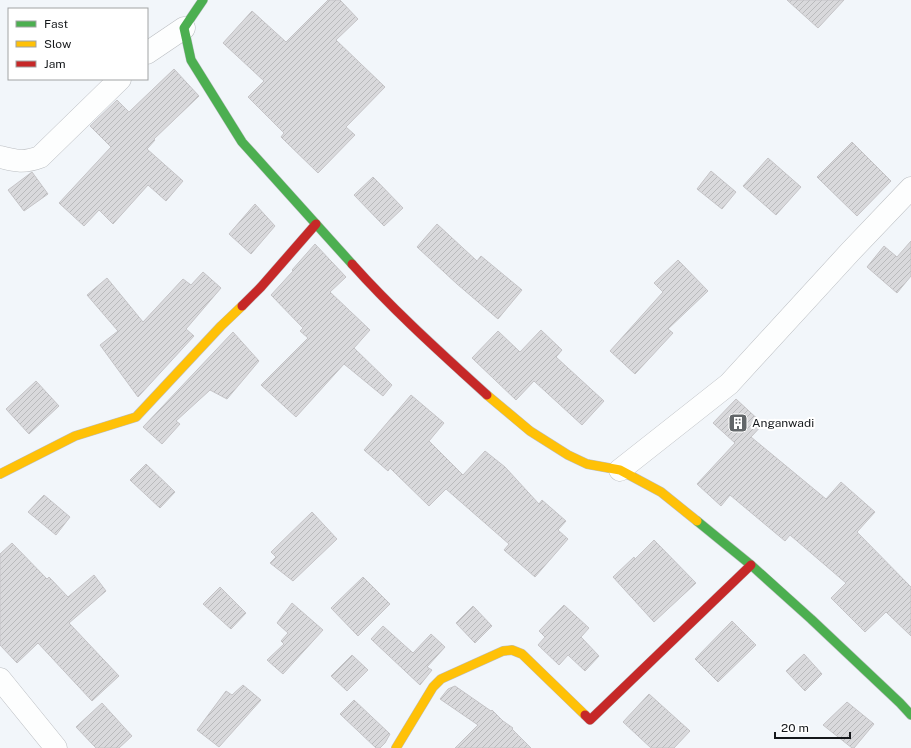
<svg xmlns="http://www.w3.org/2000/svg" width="911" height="748" viewBox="0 0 911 748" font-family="'Public Sans',sans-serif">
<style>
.building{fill:url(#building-hatch);stroke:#c5c4c7}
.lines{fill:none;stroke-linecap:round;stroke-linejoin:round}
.street-casing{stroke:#bbbec2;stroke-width:23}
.fast-casing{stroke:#bbbec2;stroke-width:10}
.slow-casing{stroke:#bbbec2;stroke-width:10}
.jam-casing{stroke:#bbbec2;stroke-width:10}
.street{stroke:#fdfefe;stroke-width:22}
.fast{stroke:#4caf50;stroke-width:9}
.slow{stroke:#ffc107;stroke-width:9}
.jam{stroke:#c62828;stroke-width:9}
.labels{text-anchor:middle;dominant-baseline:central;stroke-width:4;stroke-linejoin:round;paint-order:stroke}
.poi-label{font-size:12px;fill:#15181b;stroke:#fff;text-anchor:start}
</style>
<defs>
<pattern id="building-hatch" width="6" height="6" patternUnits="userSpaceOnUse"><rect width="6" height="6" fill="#d9d9dc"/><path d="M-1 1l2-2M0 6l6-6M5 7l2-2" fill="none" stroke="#b9babc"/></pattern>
</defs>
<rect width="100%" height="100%" fill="#f2f6fa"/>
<g class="building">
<path d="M328 0H340L358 19 336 40 385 87 346 127 355 135 318 173 281 137 284 133 248 97 264 81 223 43 252 11 286 42Z"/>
<path d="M787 0H844L818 28Z"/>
<path d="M174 69 199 96 154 139 155 140 147 149 183 181 166 201 148 185 113 224 99 210 84 226 59 203 111 147 90 126 117 100 129 112Z"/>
<path d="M852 142 891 181 857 216 817 177Z"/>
<path d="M768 158 801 187 776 215 743 186Z"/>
<path d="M711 171 736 192 722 209 697 189Z"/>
<path d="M32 172 48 194 24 211 8 190Z"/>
<path d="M373 177 403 208 384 226 354 195Z"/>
<path d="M255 204 275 226 251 254 229 234Z"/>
<path d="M437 224 477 261 481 256 522 290 498 319 457 284 417 247Z"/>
<path d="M911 241V276L897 293 867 267 884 246 897 257Z"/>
<path d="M315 244 346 277 330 292 370 330 354 348 392 385 383 396 344 364 296 417 261 385 308 338 300 331 303 328 271 295 293 271 292 270Z"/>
<path d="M678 260 708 291 668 329 673 333 635 374 610 351 663 292 654 283Z"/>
<path d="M203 272 221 288 186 329 194 336 138 397 100 345 118 331 87 295 107 278 143 322 183 279 191 285Z"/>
<path d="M541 330 562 350 556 357 604 401 582 425 534 381 516 400 472 358 498 331 520 352Z"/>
<path d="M233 332 259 361 227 399 210 390 176 421 180 424 162 444 143 427Z"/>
<path d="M36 381 59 406 29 434 6 409Z"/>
<path d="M411 395 444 423 429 441 463 475 485 451 505 467 539 504 542 500 566 521 558 530 568 539 535 577 504 550 509 544 446 489 429 506 390 468 388 471 364 450Z"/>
<path d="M736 399 763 424 751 437 826 499 841 482 875 512 857 532 911 587V636L886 612 865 632 831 598 846 583 790 535 785 541 730 495 721 506 697 484 735 443 713 423Z"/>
<path d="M146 464 175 492 160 508 130 480Z"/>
<path d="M44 495 70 517 56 535 28 512Z"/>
<path d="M312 512 337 539 293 581 270 563 276 557 271 552Z"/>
<path d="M654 540 696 583 654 622 613 577 634 557 635 559Z"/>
<path d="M12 543 47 579 49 577 68 597 94 575 106 591 69 623 119 676 92 701 38 643 17 663 0 645V554Z"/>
<path d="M363 577 390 604 358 636 331 608Z"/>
<path d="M220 587 246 613 231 629 203 604Z"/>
<path d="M292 603 323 630 283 674 267 660 284 644 281 641 288 633 277 623Z"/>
<path d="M564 605 589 628 581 637 599 656 585 671 568 655 559 665 538 645 545 637 539 631Z"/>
<path d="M473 606 492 626 475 643 456 623Z"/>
<path d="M732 621 756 645 718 682 695 659Z"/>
<path d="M383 626 413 653 431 634 445 647 427 667 432 670 420 685 371 639Z"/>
<path d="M804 654 822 674 805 691 786 671Z"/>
<path d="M352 655 368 670 347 691 331 676Z"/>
<path d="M243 685 261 700 219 747 197 730 226 691 232 695Z"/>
<path d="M455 686 491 711 492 710 503 721 513 728 512 729 531 748H455L478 725 440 699 448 689Z"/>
<path d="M649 694 690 731 674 748H651L623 722Z"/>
<path d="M354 700 390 734 385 743 380 748H376L340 714Z"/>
<path d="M847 702 874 724 854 748H852L823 725Z"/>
<path d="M102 703 132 736 119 748H96L76 727Z"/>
</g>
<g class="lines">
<g class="street-casing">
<g id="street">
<path d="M147 53 184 28"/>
<path d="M0 157C16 161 24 163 40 157L120 79"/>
<path d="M620 470 729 384 850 252 911 188"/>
<path d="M0 679 56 748"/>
</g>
</g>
<g class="fast-casing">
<g id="fast">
<path d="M203 0 184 28 191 60 242 142 352 264"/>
<path d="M697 521 751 565 811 619 900 703 911 715"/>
</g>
</g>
<g class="slow-casing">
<g id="slow">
<path d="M487 395 530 431 568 455 587 464 620 470 661 492 697 521"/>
<path d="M0 474 75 436 136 417 221 326 242 306"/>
<path d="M396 748 433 687 441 679 503 651 512 650 522 654 585 715"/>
</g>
</g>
<g class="jam-casing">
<g id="jam">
<path d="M352 264C394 311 441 353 487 395"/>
<path d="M242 306 261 287 316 224"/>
<path d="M585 715 590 720 751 565"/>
</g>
</g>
<use href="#street" class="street"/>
<use href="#fast" class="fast"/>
<use href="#slow" class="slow"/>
<use href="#jam" class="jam"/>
</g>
<defs>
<g id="building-square" transform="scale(1)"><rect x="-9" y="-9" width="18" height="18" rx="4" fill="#626669" stroke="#fff"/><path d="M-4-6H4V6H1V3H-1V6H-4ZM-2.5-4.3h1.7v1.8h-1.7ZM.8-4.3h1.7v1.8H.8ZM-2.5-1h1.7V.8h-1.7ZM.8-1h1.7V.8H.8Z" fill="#fff"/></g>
</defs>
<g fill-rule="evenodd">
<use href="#building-square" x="738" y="423"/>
</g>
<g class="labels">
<g class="poi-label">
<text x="752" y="423">Anganwadi</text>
</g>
</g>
<rect x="8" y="8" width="140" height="72" fill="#ffffff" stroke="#a1a3a4"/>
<rect x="16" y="21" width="20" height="6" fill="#4caf50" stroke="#a1a3a4"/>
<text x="44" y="28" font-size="12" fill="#15181b">Fast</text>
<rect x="16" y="41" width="20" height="6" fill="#ffc107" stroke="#a1a3a4"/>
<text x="44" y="48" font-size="12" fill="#15181b">Slow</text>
<rect x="16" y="61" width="20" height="6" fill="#c62828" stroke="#a1a3a4"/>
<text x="44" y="68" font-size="12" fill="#15181b">Jam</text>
<path d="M775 732v6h75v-6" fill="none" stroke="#15181b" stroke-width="2"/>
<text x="781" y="732" font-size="12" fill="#15181b" stroke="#ffffff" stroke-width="3" paint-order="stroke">20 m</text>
</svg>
